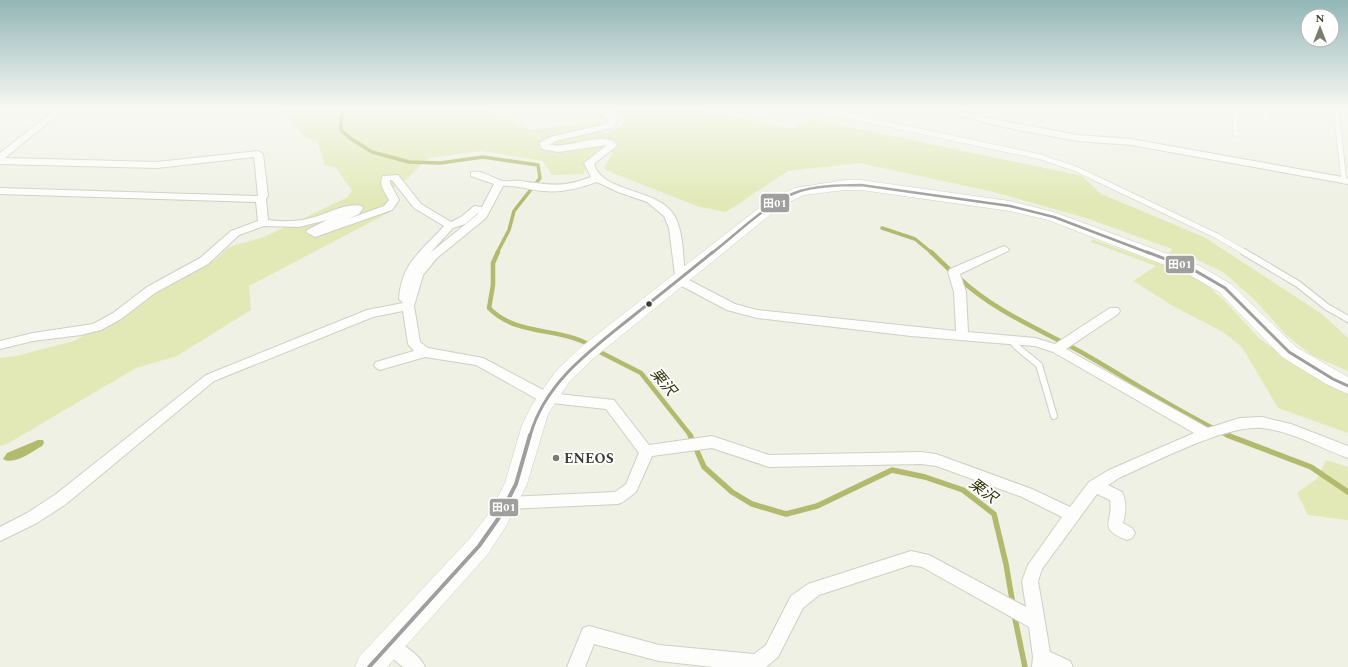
<svg xmlns="http://www.w3.org/2000/svg" width="1348" height="667" viewBox="0 0 1348 667" font-family="Spectral,'Noto Sans JP',serif">
<style>
.green{fill:#e2e9b7}
.water{fill:#b2ba6e}
.lines{fill:none;stroke-linecap:round;stroke-linejoin:round}
.stream-far2{stroke:#b2ba6e;stroke-width:3.5}
.stream-far1{stroke:#b2ba6e;stroke-width:4.5}
.stream{stroke:#b2ba6e;stroke-width:5.5}
.service-far1-casing{stroke:#cecfc5;stroke-width:6}
.service-casing{stroke:#cecfc5;stroke-width:8}
.minor-casing{stroke:#cecfc5;stroke-width:2}
.primary-casing{stroke:#cecfc5;stroke-width:1}
.service-far1{stroke:#fdfdfb;stroke-width:5}
.service{stroke:#fdfdfb;stroke-width:6}
.minor{fill:#fdfdfb;fill-rule:evenodd}
.primary{fill:#fdfdfb;fill-rule:evenodd}
.bus-1-far2-casing{stroke:#fff;stroke-width:5}
.bus-1-far1-casing{stroke:#fff;stroke-width:6}
.bus-1-casing{stroke:#fff;stroke-width:7}
.bus-1-far2{stroke:#9f9f9d;stroke-width:2.5}
.bus-1-far1{stroke:#9f9f9d;stroke-width:3}
.bus-1{stroke:#9f9f9d;stroke-width:4}
.bus-dot{fill:#3b3d33;stroke:#fff;stroke-width:1.5}
.poi-dot{fill:#7a7c71;stroke:#fff;stroke-width:1.5}
.labels{text-anchor:middle;dominant-baseline:central;stroke-width:3.5;stroke-linejoin:round;paint-order:stroke}
.poi-label{font-size:14px;font-weight:bold;fill:#3b3d33;stroke:#fff;text-anchor:start}
.water-label{font-size:15px;font-style:italic;fill:#2e3206;stroke:#fff}
.line-badge{stroke:#fff;stroke-width:1.5}
.badge-label{font-size:11px;text-anchor:middle;font-weight:bold;fill:#fff}
</style>
<rect width="100%" height="100%" fill="#f0f1e5"/>
<g class="green">
<path d="M280 108H484L529 130 605 121 594 128 606 134 622 126 625 116 615 108H691L792 129 811 119 1082 176 1101 194 1204 237 1322 314 1348 338V371L1313 356 1286 335 1256 301 1223 272 1191 257 1180 268 1202 281 1224 300 1259 338 1298 367 1348 394V433L1278 408 1242 347 1223 332 1173 306 1133 281 1156 266 1091 242 1092 239 1161 264 1172 249 1086 218 994 192 860 163 788 171 726 212 700 207 610 172 604 168 613 152 600 150 586 165 584 174 552 175 543 161 481 151 428 158 408 178 392 189 390 212 249 286 251 310 177 356 136 368 7 444 0 446V358L16 356 74 341 215 260 229 247 264 237 348 197 352 190 335 167 325 165 317 141 306 138Z"/>
<path d="M1326 460 1348 467V520L1308 515 1297 493 1318 478Z"/>
</g>
<path class="water" d="M38 440H43L44 443 42 446C33 451 14 466 3 459L7 453Z"/>
<g class="lines">
<g class="stream-far2">
<path d="M345 108 341 117V130L350 138 372 152 409 162 440 163 483 157 538 165 540 178 514 211 509 230 497 253"/>
<path d="M882 228 915 239 932 253"/>
</g>
<g class="stream-far1">
<path d="M498 252 493 263V285L489 308C516 336 558 327 590 345"/>
<path d="M931 252 953 273"/>
<path d="M959 278C994 311 1039 329 1081 352 1130 380 1178 412 1229 436"/>
<path d="M596 350 641 373 691 436"/>
</g>
<g class="stream">
<path d="M690 435 704 467 732 492 752 504 786 514 817 506 892 470 925 477 963 490 994 514 1006 564 1013 605"/>
<path d="M1227 435 1311 467 1348 492"/>
<path d="M1014 614 1025 667"/>
</g>
<g class="service-far1-casing">
<g id="service-far1">
<path d="M733 108 759 113 808 110 840 114 1041 157 1076 169 1217 236 1246 253"/>
<path d="M1236 108 1235 133 1239 134"/>
<path d="M1266 108V120"/>
<path d="M1336 108 1344 181"/>
</g>
</g>
<g class="service-casing">
<g id="service">
<path d="M1244 252 1298 284 1327 307 1348 319"/>
<path d="M1011 339 1016 346 1039 365 1054 416"/>
</g>
</g>
<g class="minor-casing">
<g id="minor">
<path d="M57 108H66L5 158 157 162 258 151 263 154 268 196 266 199 268 220C282 222 297 222 311 218 328 214 345 202 362 206L363 208 359 214 348 219 384 206 389 200C385 192 378 185 383 176L398 175 421 204 451 222 461 217 474 206 482 207 494 184 471 176V172C481 169 494 179 503 181 508 182 515 180 521 181 550 185 563 188 591 177L584 163 607 145 558 152 542 149 539 143 550 137 606 124 609 121 594 108H603L618 121 612 128 556 141 549 145C571 148 593 134 614 141L617 145 615 147 594 164C602 193 658 188 674 215 684 232 683 258 685 278L735 304 757 310 956 331 954 292 948 272 950 269 1004 246 1009 249 1008 251 960 274 966 292 968 332 1035 338 1055 344 1110 308H1118L1120 311 1118 314 1066 349 1208 428 1240 418 1262 417 1291 424 1348 446V458C1320 448 1292 431 1262 428 1227 424 1153 463 1119 478L1108 485 1122 492C1127 502 1126 512 1123 523L1132 528 1135 533 1132 538 1127 540C1096 528 1114 523 1110 500L1097 494 1042 569 1038 581 1050 652 1070 661 1073 667H1032L1033 657 1029 627 922 567 911 565 819 595 803 608 778 657 766 667H713L659 661 594 644 585 667H567L583 628 589 626 659 645 754 654 766 645 791 596 808 584 911 551 929 555 1026 607 1022 581 1028 565 1062 517 1022 497 936 466 921 464 769 467 712 448 652 456 636 492 623 502 618 504 507 509 502 508 500 503 502 498 507 497 615 492 626 484 639 453 606 409 542 402 476 365 425 357 380 370 376 368 374 365 376 362 414 351 408 344 403 311 373 317 214 381 66 504 37 523 0 541V527L27 513 56 494 206 375 367 310 403 303 399 299C401 263 422 251 444 226L414 208 392 180H390V183L399 200 392 210 315 237 306 232 307 230 327 220 299 227 264 226 239 235 208 264 155 293 121 319 101 330 81 335 33 341 0 349V341L33 333 93 324 113 313 147 287 200 258 231 231 258 221 256 202 0 194V188L258 196 254 157 157 168 0 164V153ZM597 182 618 192 647 202 664 216 669 228 676 283 727 310 757 318 911 336 1035 346 1053 352 1194 433 1109 470 1089 482 1070 507 1032 489 936 454 921 452 769 455 712 436 649 445 614 400 549 393 483 358 428 348 420 342 414 306 423 275 437 258 486 218 503 186C517 185 530 190 544 191 561 193 580 188 597 182ZM478 213V214L430 253 453 228 465 224Z"/>
<path d="M932 108H947L1003 121 1078 135 1131 139 1348 178V184L1131 145 1078 141 1003 127Z"/>
<path d="M389 637C401 642 420 655 425 667H403L383 651 381 645 383 639Z"/>
</g>
</g>
<g class="primary-casing">
<path id="primary" d="M845 180H861L1010 201 1054 212 1200 266 1231 284 1296 347 1348 377V394L1326 384 1282 357 1219 292 1188 274 1048 220 1010 211 861 190H845L804 195 781 206 595 357 570 381 548 414 527 484 506 526 488 554 387 667H355L359 657 470 538 490 512 505 483 522 425 532 405 556 371 581 347 769 200 795 188Z"/>
</g>
<use href="#service-far1" class="service-far1"/>
<use href="#service" class="service"/>
<use href="#minor" class="minor"/>
<use href="#primary" class="primary"/>
<g class="bus-1-far2-casing">
<path id="bus-1-far2" d="M712 253C738 233 769 201 800 191 817 186 843 185 861 185L1010 206 1054 217 1149 253"/>
</g>
<g class="bus-1-far1-casing">
<g id="bus-1-far1">
<path d="M1147 252 1194 270 1225 288 1289 352 1333 379 1348 386"/>
<path d="M530 436C545 382 591 350 633 316 660 295 687 273 713 252"/>
</g>
</g>
<g class="bus-1-casing">
<path id="bus-1" d="M369 667 479 546 498 519 516 484 530 435"/>
</g>
<use href="#bus-1-far2" class="bus-1-far2"/>
<use href="#bus-1-far1" class="bus-1-far1"/>
<use href="#bus-1" class="bus-1"/>
</g>
<linearGradient id="sky" x2="0" y2="1"><stop stop-color="#92b6b7"/><stop offset="0.54" stop-color="#f8f9f3"/><stop offset="1" stop-color="#f8f9f3" stop-opacity="0"/></linearGradient>
<rect width="1348" height="201" fill="url(#sky)"/>
<circle class="bus-dot" cx="649" cy="304" r="3.5"/>
<circle class="poi-dot" cx="556" cy="458" r="4"/>
<g class="labels">
<g class="poi-label">
<text x="564" y="458">ENEOS</text>
</g>
<g class="water-label">
<text transform="translate(663 382) rotate(50)">栗沢</text>
<text transform="translate(983 491) rotate(36)">栗沢</text>
</g>
</g>
<g class="line-badge">
<rect x="760" y="193" width="30" height="20" rx="4" fill="#9f9f9d"/>
<rect x="1165" y="255" width="30" height="19" rx="4" fill="#9f9f9d"/>
<rect x="489" y="498" width="30" height="19" rx="4" fill="#9f9f9d"/>
</g>
<g class="badge-label">
<text x="775" y="207">田01</text>
<text x="1180" y="268">田01</text>
<text x="504" y="511">田01</text>
</g>
<g transform="translate(1320 28)"><circle r="19" fill="#ffffff" stroke="#b1b1ad"/>
<path d="M0-3L7 15L0 10L-7 15Z" fill="#7a7c71"/>
<text y="-6" font-size="11" font-weight="bold" text-anchor="middle" fill="#3b3d33">N</text>
</g>
</svg>
